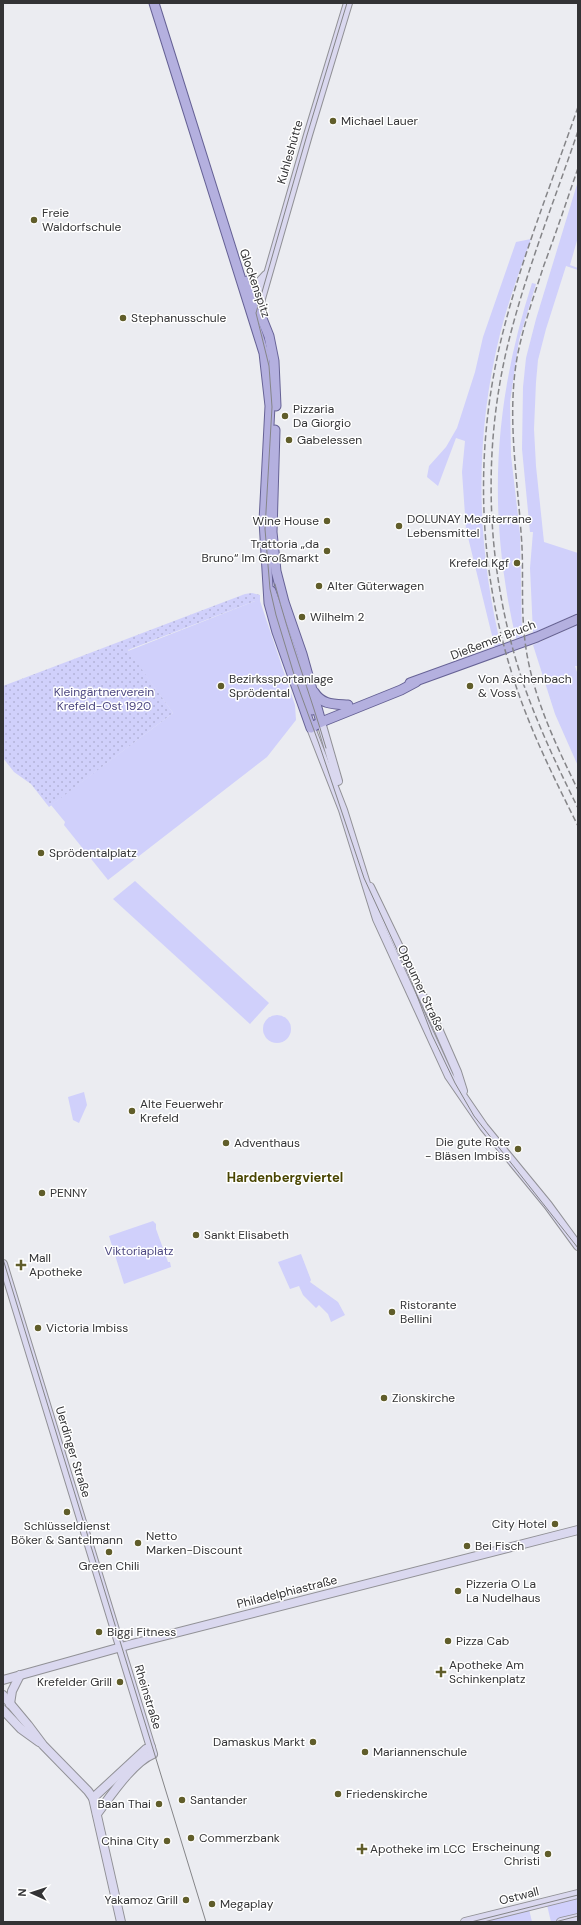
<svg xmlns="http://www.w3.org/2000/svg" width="581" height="1925" viewBox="0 0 581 1925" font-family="'DM Sans',sans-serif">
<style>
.green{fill:#d0d0fb}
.garden{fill:url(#garden-dots)}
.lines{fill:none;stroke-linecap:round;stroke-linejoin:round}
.secondary-casing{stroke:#919196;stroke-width:10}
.primary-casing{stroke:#666295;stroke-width:11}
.secondary{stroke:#dad8ef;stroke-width:8}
.primary{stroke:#b4b0df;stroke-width:9}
.tram{stroke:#858588;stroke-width:1}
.rail{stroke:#858588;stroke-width:1.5;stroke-dasharray:6 3;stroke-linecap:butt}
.poi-dot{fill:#605d2a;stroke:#fff;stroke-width:1.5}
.labels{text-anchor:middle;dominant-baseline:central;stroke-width:3;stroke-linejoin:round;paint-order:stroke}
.poi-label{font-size:12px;fill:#333335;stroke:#fff;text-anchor:start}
.street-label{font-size:12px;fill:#333335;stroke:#fff}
.park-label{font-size:12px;fill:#4e4982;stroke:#fff}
.neighbourhood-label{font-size:13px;font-weight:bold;fill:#494502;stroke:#fff}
</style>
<defs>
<pattern id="garden-dots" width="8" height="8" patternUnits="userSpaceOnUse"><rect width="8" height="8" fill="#d0d0fb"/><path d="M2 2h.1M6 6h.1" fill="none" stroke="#b3b3d8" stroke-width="1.8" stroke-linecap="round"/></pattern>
</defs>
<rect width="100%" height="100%" fill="#ebecf1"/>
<g class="green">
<path d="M578 181V237L570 265 578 268V270L566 266 546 329 538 360 536 382 534 429 536 466 544 542 578 553 577 571 578 613 533 633 530 568 533 532H530L522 449 523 387 526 358 536 319Z"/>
<path d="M531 239C520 270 508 302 500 334 474 439 476 546 502 650L496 652 466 529 462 472 465 441 456 438 438 486 427 477 429 466 446 447 457 428 475 372 483 337 516 242Z"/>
<path d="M532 283 536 284 519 340 510 402 511 455 520 534 522 637 516 639C487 514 493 405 532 283Z"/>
<path d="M255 601H260L295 705 296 720 267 757 108 880 64 825 65 822 51 805 173 713 128 651Z"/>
<path d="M578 625V666H575L578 675V766L555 714 533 645Z"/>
<path d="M135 881 269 1003 250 1024 113 899Z"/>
<circle cx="277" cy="1029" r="14"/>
<path d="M84 1092 87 1105 79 1123 73 1120 68 1097Z"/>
<path d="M153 1221 156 1224V1229L168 1262H170L171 1267 124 1284 109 1236Z"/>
<path d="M301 1254 311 1280 310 1282 338 1302 345 1315 331 1322 328 1314 319 1305 316 1308 303 1295 299 1286 290 1289 278 1262Z"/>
<path d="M578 1897V1916L551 1922 547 1905Z"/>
<path d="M529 1909 532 1922H478Z"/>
</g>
<path class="garden" d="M252 593 260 595V601H255L128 650 173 713 49 807 31 784 14 772 3 758V686L245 594Z"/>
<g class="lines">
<g class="secondary-casing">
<g id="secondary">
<path d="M251 296 254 288 266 275"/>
<path d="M258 309 308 135 348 3"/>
<path d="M321 722 338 781"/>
<path d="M311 728 343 810 377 919 449 1076 484 1127 548 1205 578 1246"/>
<path d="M370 887 436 1024 457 1072 463 1091"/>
<path d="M3 1264 153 1754C133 1762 110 1797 97 1814"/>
<path d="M3 1680 132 1644 578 1530"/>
<path d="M3 1695 28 1725 43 1745 88 1791 93 1798 121 1922"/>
<path d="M10 1704 12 1691 20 1675"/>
<path d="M3 1710 21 1729 39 1742"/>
<path d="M93 1798 146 1749 151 1747"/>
<path d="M465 1922 578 1894"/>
<path d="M561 1922 578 1918"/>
</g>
</g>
<g class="primary-casing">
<g id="primary">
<path d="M154 3 264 353 270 406 264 521 269 603 277 632 311 728 319 723 401 690 416 682"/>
<path d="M247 281 269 336 274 361 276 406"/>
<path d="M275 430 272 532 276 571 284 602 302 654 321 722"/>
<path d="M271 591 312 710"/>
<path d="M410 683 537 637 578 619"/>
<path d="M314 692C322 705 334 704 348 705"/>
</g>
</g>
<use href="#secondary" class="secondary"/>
<use href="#primary" class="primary"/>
<g class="tram">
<path d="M347 3 307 135 256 313 269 366 272 407 265 529 270 589 276 615 296 681 319 744 364 878 411 980 432 1035 455 1083 474 1116 578 1248"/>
<path d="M275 584C289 639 310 693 326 748"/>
<path d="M3 1259 206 1922"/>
<path d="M471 1922 578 1895"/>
<path d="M555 1922 578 1916"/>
</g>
<g class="rail">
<path d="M578 107C552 182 521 259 502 336 473 454 478 577 518 692 534 738 556 782 578 826"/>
<path d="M578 131C555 199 528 266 510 336 480 452 486 578 526 691 541 732 559 770 578 808"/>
<path d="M578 168C567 200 556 233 544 265 534 296 523 326 517 358 507 416 517 475 521 532 524 565 521 599 524 632 529 689 553 739 578 790"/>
</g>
</g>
<g class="poi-dot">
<circle cx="333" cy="121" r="4"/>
<circle cx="34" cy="220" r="4"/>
<circle cx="123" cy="318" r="4"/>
<circle cx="285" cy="416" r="4"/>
<circle cx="289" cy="440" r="4"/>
<circle cx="327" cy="521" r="4"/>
<circle cx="399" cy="526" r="4"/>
<circle cx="327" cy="551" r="4"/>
<circle cx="517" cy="563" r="4"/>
<circle cx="319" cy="586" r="4"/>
<circle cx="302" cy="617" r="4"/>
<circle cx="221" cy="686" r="4"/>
<circle cx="470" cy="686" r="4"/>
<circle cx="41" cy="853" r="4"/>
<circle cx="132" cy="1111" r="4"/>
<circle cx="226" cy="1143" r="4"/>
<circle cx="518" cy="1149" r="4"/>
<circle cx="42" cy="1193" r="4"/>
<circle cx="196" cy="1235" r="4"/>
<path d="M19 1259h4v4h4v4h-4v4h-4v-4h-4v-4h4z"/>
<circle cx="392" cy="1312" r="4"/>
<circle cx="38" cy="1328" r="4"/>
<circle cx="384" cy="1398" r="4"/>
<circle cx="67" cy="1512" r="4"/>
<circle cx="555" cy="1524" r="4"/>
<circle cx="138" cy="1543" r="4"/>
<circle cx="467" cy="1546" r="4"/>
<circle cx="109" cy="1552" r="4"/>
<circle cx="458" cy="1591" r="4"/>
<circle cx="99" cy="1632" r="4"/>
<circle cx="448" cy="1641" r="4"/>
<path d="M439 1666h4v4h4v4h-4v4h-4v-4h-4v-4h4z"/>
<circle cx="120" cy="1682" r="4"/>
<circle cx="313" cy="1742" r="4"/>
<circle cx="365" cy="1752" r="4"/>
<circle cx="338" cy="1794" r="4"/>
<circle cx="182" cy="1800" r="4"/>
<circle cx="159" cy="1804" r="4"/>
<circle cx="191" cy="1838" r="4"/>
<circle cx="167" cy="1841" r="4"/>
<path d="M360 1843h4v4h4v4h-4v4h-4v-4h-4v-4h4z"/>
<circle cx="548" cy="1854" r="4"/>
<circle cx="186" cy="1900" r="4"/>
<circle cx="212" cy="1904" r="4"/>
</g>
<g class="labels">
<g class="poi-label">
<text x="341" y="121">Michael Lauer</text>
<text x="42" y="213">Freie<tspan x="42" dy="14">Waldorfschule</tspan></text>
<text x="131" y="318">Stephanusschule</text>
<text x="293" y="409">Pizzaria<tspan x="293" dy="14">Da Giorgio</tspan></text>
<text x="297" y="440">Gabelessen</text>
<text x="407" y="519">DOLUNAY Mediterrane<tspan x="407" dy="14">Lebensmittel</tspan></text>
<text x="319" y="521" text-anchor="end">Wine House</text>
<text x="319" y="544" text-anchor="end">Trattoria „da<tspan x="319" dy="14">Bruno“ Im Großmarkt</tspan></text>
<text x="509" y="563" text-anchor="end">Krefeld Kgf</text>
<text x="327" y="586">Alter Güterwagen</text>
<text x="310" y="617">Wilhelm 2</text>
<text x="229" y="679">Bezirkssportanlage<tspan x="229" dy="14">Sprödental</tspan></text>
<text x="478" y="679">Von Aschenbach<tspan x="478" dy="14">&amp; Voss</tspan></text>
<text x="49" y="853">Sprödentalplatz</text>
<text x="140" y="1104">Alte Feuerwehr<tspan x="140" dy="14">Krefeld</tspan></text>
<text x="510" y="1142" text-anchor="end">Die gute Rote<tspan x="510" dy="14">- Bläsen Imbiss</tspan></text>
<text x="234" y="1143">Adventhaus</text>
<text x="50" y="1193">PENNY</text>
<text x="204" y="1235">Sankt Elisabeth</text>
<text x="29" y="1258">Mall<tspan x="29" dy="14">Apotheke</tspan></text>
<text x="400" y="1305">Ristorante<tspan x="400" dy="14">Bellini</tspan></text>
<text x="46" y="1328">Victoria Imbiss</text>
<text x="392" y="1398">Zionskirche</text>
<text x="547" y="1524" text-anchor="end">City Hotel</text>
<text x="67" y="1526" text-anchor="middle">Schlüsseldienst<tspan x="67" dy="14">Böker &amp; Santelmann</tspan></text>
<text x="146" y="1536">Netto<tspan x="146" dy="14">Marken-Discount</tspan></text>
<text x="475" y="1546">Bei Fisch</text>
<text x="109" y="1566" text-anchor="middle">Green Chili</text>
<text x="466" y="1584">Pizzeria O La<tspan x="466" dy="14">La Nudelhaus</tspan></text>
<text x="107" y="1632">Biggi Fitness</text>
<text x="456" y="1641">Pizza Cab</text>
<text x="449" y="1665">Apotheke Am<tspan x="449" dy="14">Schinkenplatz</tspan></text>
<text x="112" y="1682" text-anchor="end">Krefelder Grill</text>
<text x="305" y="1742" text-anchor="end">Damaskus Markt</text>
<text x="373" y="1752">Mariannenschule</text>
<text x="346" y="1794">Friedenskirche</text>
<text x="190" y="1800">Santander</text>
<text x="151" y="1804" text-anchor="end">Baan Thai</text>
<text x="199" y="1838">Commerzbank</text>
<text x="159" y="1841" text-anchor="end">China City</text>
<text x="540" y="1847" text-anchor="end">Erscheinung<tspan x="540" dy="14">Christi</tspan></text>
<text x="370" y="1849">Apotheke im LCC</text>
<text x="178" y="1900" text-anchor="end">Yakamoz Grill</text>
<text x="220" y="1904">Megaplay</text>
</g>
<g class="street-label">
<text transform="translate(290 152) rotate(-74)">Kuhleshütte</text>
<text transform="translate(255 283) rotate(71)">Glockenspitz</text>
<text transform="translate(493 640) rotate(-21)">Dießemer Bruch</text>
<text transform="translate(421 988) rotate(65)">Oppumer Straße</text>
<text transform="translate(73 1452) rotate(73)">Uerdinger Straße</text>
<text transform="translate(287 1592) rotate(-14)">Philadelphiastraße</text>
<text transform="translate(148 1697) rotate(73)">Rheinstraße</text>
<text transform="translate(519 1896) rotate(-14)">Ostwall</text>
</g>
<g class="park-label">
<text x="104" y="692">Kleingärtnerverein<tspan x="104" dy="14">Krefeld-Ost 1920</tspan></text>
<text x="139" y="1251">Viktoriaplatz</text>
</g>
<g class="neighbourhood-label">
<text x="285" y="1177">Hardenbergviertel</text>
</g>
</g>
<rect width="581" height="1925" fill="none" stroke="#333335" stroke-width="8"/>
<g transform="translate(32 1893) rotate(273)" stroke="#ffffff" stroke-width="3" paint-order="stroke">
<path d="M0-3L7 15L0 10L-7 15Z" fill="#333335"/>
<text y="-6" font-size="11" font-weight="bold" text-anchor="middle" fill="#333335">N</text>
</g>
</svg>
